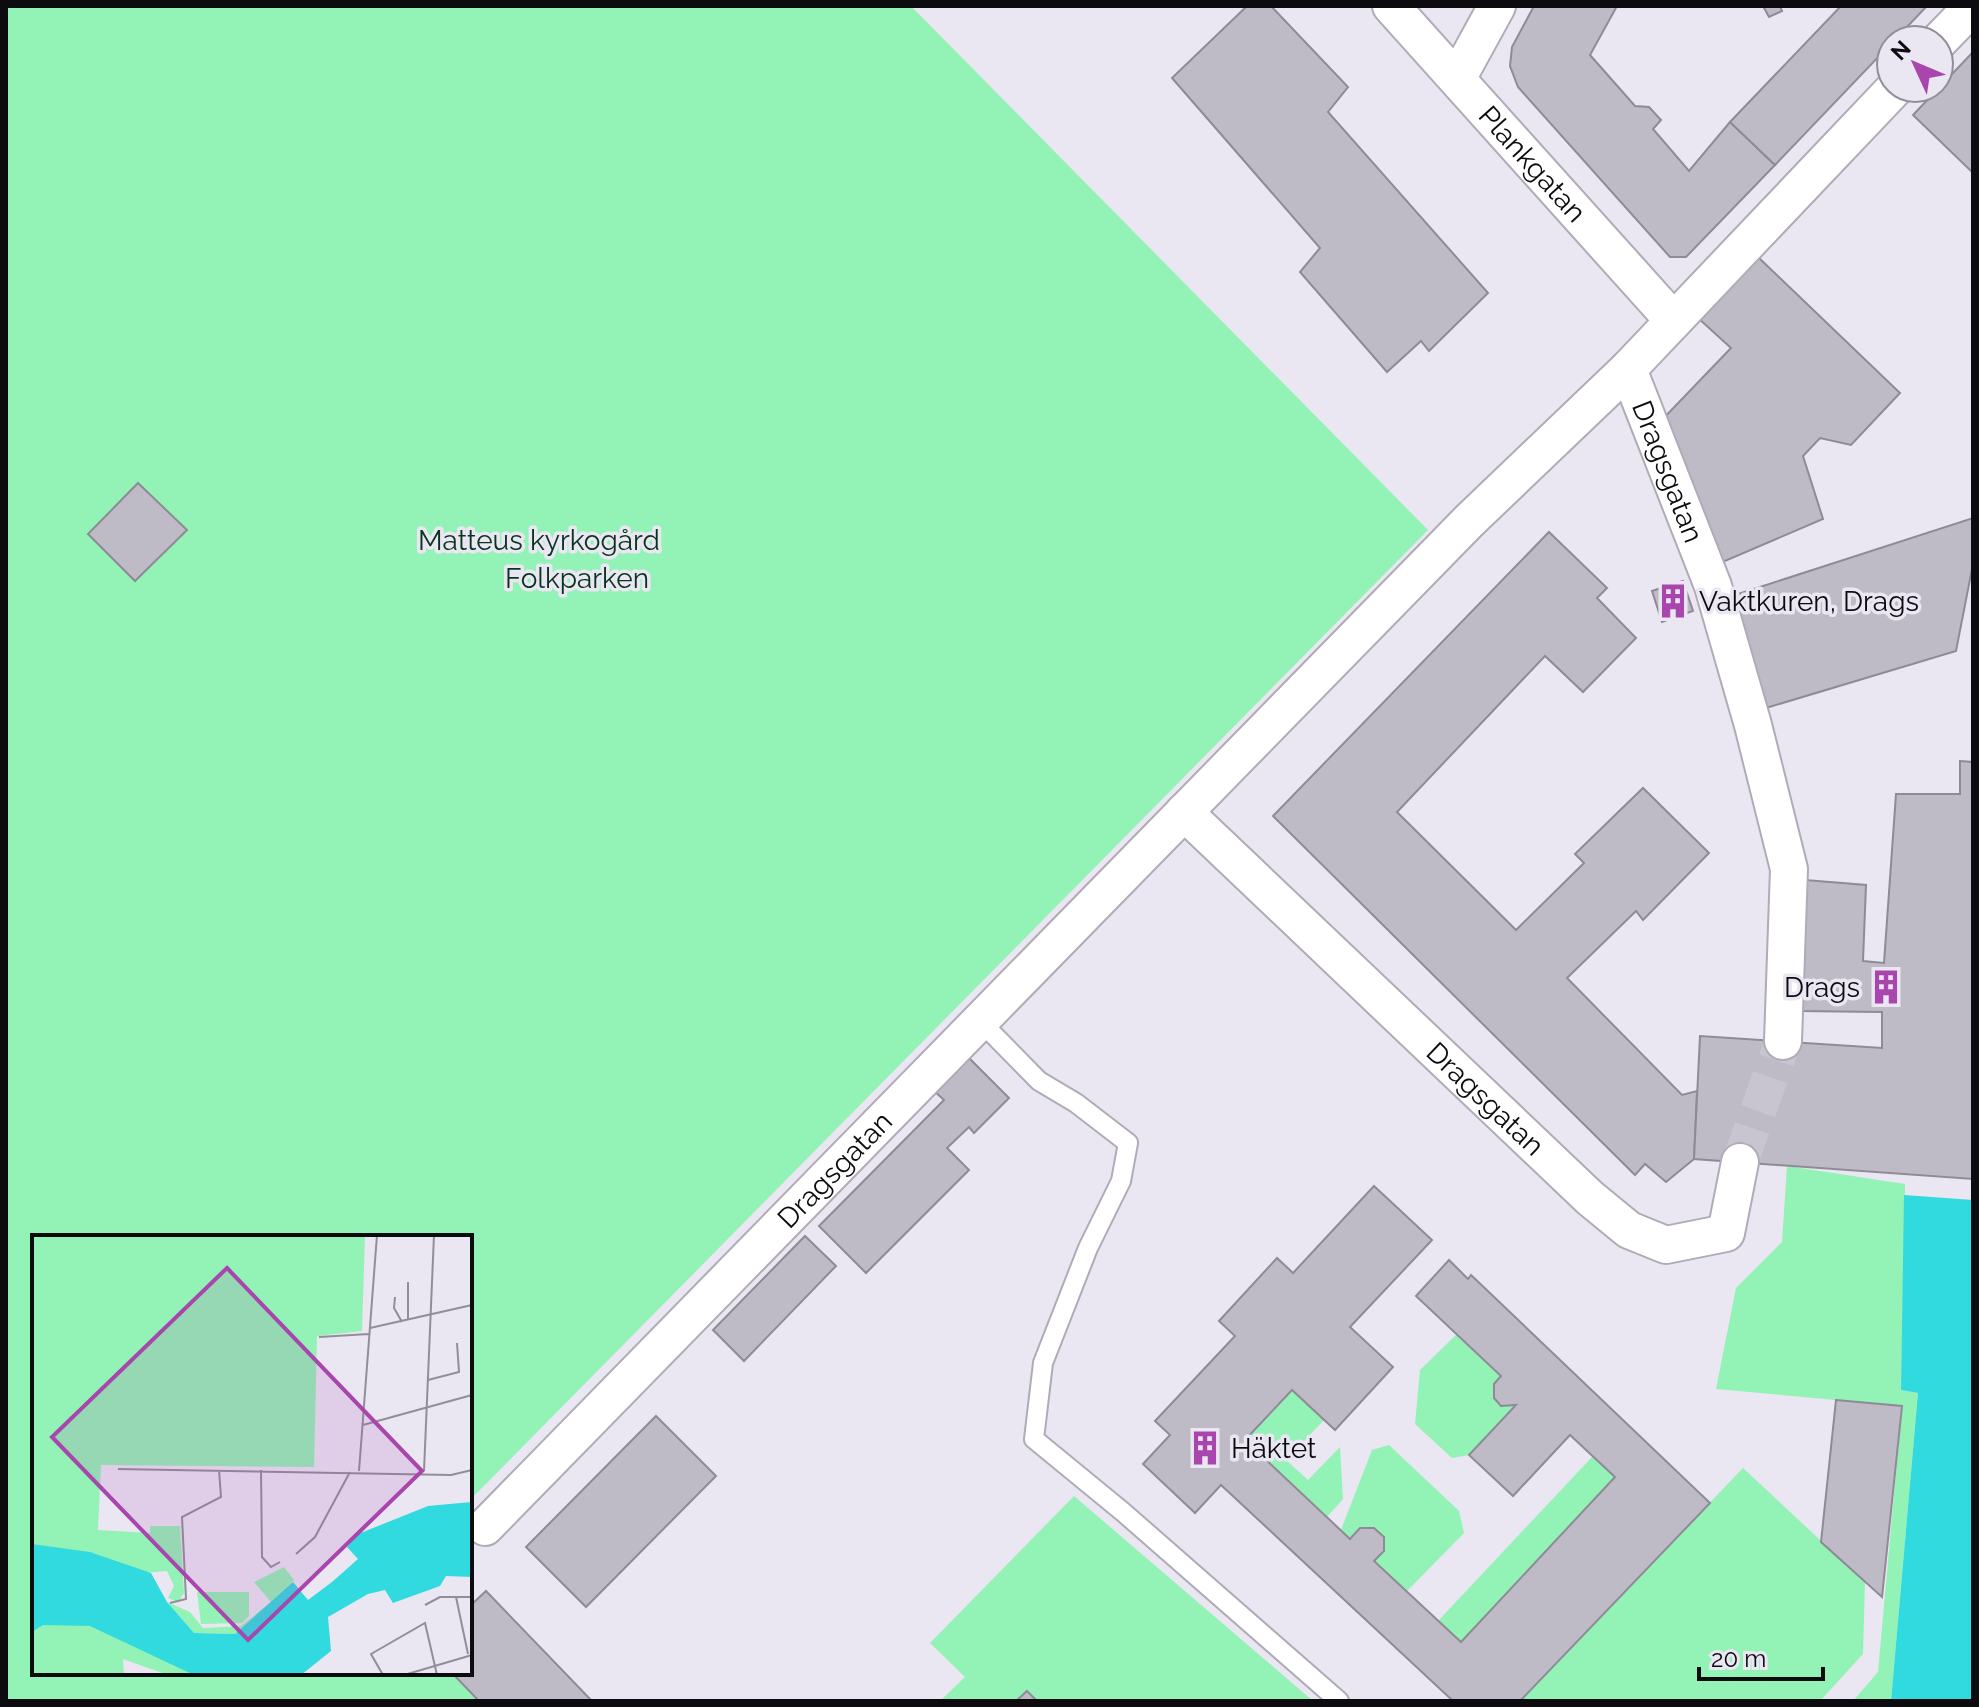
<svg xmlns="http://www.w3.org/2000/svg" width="1979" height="1707" viewBox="0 0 1979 1707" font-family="Raleway,sans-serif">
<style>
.green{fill:#93f2b6}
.water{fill:#31dade}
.building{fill:#bfbbc6;stroke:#8e8b96;stroke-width:2}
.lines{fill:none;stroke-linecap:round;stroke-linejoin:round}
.street-tunnel{stroke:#c9c5d0;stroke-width:36;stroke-dasharray:36 18;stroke-linecap:butt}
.lane-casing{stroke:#afabb7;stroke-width:22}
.street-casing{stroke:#afabb7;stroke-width:40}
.lane{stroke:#fff;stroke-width:18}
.street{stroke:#fff;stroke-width:36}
.labels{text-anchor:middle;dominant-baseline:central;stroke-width:7;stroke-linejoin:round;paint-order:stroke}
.street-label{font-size:28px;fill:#0c0b0f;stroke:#eae6f2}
.park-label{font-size:28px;fill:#09351e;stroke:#eae6f2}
.poi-label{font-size:28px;fill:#0c0b0f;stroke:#eae6f2;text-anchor:start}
.inset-road{fill:none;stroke:#918e97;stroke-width:2}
.view{fill:#a846ad;fill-opacity:0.15;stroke:#a846ad;stroke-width:4}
.inset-edge{fill:none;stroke:#0c0b0f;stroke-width:4}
</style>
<rect width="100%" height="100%" fill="#eae6f2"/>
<g class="green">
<path d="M6 6H911L1428 530 470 1500V1237H34V1673H452L479 1701H6Z"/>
<path d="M1787 1166 1905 1184 1901 1390 1918 1393 1891 1701H1853L1878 1672 1902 1406 1716 1389 1736 1288 1782 1242Z"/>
<path d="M1457 1334 1501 1376 1494 1384V1399L1502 1406 1516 1405 1469 1455 1452 1458 1415 1424 1420 1370Z"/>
<path d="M1292 1390 1324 1420 1286 1460 1308 1480 1340 1447 1343 1499 1327 1517 1245 1440Z"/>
<path d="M1389 1445 1459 1511 1464 1533 1406 1592 1374 1561 1384 1551V1537L1374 1528H1360L1350 1539 1341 1530 1372 1450Z"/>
<path d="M1593 1456 1615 1477 1461 1642 1438 1621Z"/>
<path d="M1743 1468 1865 1582 1863 1654 1820 1701H1520Z"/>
<path d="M1074 1496 1313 1701H940L965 1677 930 1643Z"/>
</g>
<path class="water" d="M1904 1195 1973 1200V1701H1891L1918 1393 1901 1390Z"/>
<g class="building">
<path d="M1247 6H1271L1348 87 1328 112 1488 293 1429 351 1421 341 1387 372 1300 272 1320 248 1172 78Z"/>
<path d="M1534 6H1617L1590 55 1635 106 1649 107 1661 120 1653 129 1689 171 1730 122 1775 165 1686 257H1670L1518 87 1510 66 1512 47Z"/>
<path d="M1763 6H1780L1782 11 1769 17Z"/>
<path d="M1841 6H1927L1775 165 1730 122Z"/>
<path d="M1973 52V173L1913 115Z"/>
<path d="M1757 256 1900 393 1851 445 1820 438 1803 456 1823 519 1718 564 1658 424 1731 348 1698 318Z"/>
<path d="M138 483 187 530 135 581 88 534Z"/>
<path d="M1973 518V564L1956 651 1766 708 1732 596Z"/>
<path d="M1549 532 1607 588 1597 598 1636 638 1583 692 1545 656 1397 812 1516 930 1584 863 1575 854 1643 788 1709 853 1643 920 1636 911 1567 978 1682 1095 1697 1091 1694 1159 1666 1182 1645 1164 1635 1175 1273 816Z"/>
<path d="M1683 581 1693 611 1662 622 1652 591Z"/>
<path d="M1960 761 1973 762V1179L1694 1159 1700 1036 1882 1048V1012L1798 1011 1806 880 1866 885 1863 961 1884 963 1896 794H1960Z"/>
<path d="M967 1056 1009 1098 974 1133 969 1127 947 1148 969 1170 866 1273 819 1226 944 1100 933 1090Z"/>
<path d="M1374 1186 1432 1240 1350 1327 1393 1367 1335 1430 1292 1390 1245 1440 1350 1539 1360 1528H1374L1384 1537V1551L1374 1561 1461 1642 1615 1477 1570 1435 1513 1496 1469 1455 1516 1405 1501 1406 1494 1398V1384L1501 1376 1416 1296 1449 1260 1468 1279 1471 1275 1710 1503 1520 1701H1453L1221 1485 1195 1513 1143 1464 1170 1435 1155 1421 1235 1336 1219 1321 1277 1258 1293 1273Z"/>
<path d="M805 1236 836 1266 744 1361 713 1330Z"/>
<path d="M1836 1400 1902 1406 1882 1597 1821 1542Z"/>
<path d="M656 1416 716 1476 586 1607 526 1547Z"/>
<path d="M486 1591 592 1701H479L452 1673H470V1606Z"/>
<path d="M1027 1691 1037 1701H1016Z"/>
</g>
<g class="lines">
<path class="street-tunnel" d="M1740 1162 1783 1041"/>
<g class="lane-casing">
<path id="lane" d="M980 1021 1039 1081 1076 1103 1128 1143 1121 1181 1088 1248 1043 1363 1034 1439 1123 1512 1339 1701"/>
</g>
<g class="street-casing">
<g id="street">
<path id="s1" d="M1391 6 1673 320"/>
<path d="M1939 41 1973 6"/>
<path d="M1457 79 1497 6"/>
<path id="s2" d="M1628 369 1713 586 1753 725 1789 869 1783 1041"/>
<path id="s3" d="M1184 812 1590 1198 1629 1230 1666 1245 1726 1233 1740 1162"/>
<path id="s4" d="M485 1527 1469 521 1628 369 1895 88"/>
</g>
</g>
<use href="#lane" class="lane"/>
<use href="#street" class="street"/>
</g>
<defs>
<g id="building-bare" transform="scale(2.76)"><path d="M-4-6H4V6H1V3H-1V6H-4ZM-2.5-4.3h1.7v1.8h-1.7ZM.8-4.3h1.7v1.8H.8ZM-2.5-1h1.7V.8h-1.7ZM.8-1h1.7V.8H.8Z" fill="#a846ad" stroke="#eae6f2" stroke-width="2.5" paint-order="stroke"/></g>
</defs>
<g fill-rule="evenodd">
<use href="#building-bare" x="1673" y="601"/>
<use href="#building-bare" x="1886" y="987"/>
<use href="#building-bare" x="1205" y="1448"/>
</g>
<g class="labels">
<g class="street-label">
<text stroke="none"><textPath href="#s1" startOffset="212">Plankgatan</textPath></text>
<text stroke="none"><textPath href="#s2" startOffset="110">Dragsgatan</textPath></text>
<text stroke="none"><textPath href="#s3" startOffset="416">Dragsgatan</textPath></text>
<text stroke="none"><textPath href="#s4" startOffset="500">Dragsgatan</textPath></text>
</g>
<g class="park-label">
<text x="539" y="540">Matteus kyrkogård</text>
<text x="577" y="578">Folkparken</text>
</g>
<g class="poi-label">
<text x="1699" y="601">Vaktkuren, Drags</text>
<text x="1860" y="987" text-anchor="end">Drags</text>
<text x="1231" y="1448">Häktet</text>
</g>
</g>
<g transform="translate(32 1235)">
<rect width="440" height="440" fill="#eae6f2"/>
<path d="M0 0H333L330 96 285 101 282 232 69 230 66 295 118 298V291H148L152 358 146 367 136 363 142 351 135 336 111 338 64 319 0 309ZM252 332 262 345 242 367 203 399 162 398 135 367 158 377 171 393 209 391 239 367 222 347ZM0 343 186 440H136L91 424 92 440H0ZM165 357H217V381L210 388 169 389Z" fill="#93f2b6"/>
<path d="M440 267V342L414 341 408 351 361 368 353 355 336 359 296 382 299 416 269 440H162L58 391 11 390 0 397V309L58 317 119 338 135 367 162 398 203 399 261 347 276 365 300 347 326 324 315 312 326 299 396 271Z" fill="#31dade"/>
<path class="inset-road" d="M376 47V85M363 62 362 73 370 87M338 93 440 70M287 102 337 99M396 145 427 137 425 108M331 190 440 160M86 234 419 240 440 235M229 235 230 322 239 332 248 327M327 236 345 0M392 236 402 0M264 319 283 302 318 237M424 362 436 419M138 368 154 364 150 282 189 262 187 235M393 370 408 362H440M351 440 339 419 393 388 405 440M372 440 440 420"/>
<path class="view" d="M195 33 390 236 216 405 20 202Z"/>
<rect width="440" height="440" class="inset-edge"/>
</g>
<rect width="1979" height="1707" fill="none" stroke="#0c0b0f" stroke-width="16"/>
<g transform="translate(1915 64) rotate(314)"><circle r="38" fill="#eae6f2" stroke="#918e97" stroke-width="2"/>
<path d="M0-6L14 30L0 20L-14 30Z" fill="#a846ad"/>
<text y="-12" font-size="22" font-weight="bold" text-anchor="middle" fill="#0c0b0f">N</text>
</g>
<path d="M1699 1667v12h124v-12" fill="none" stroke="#0c0b0f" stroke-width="4"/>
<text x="1711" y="1667" font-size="24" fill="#0c0b0f" stroke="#eae6f2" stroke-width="6" paint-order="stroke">20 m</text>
</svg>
